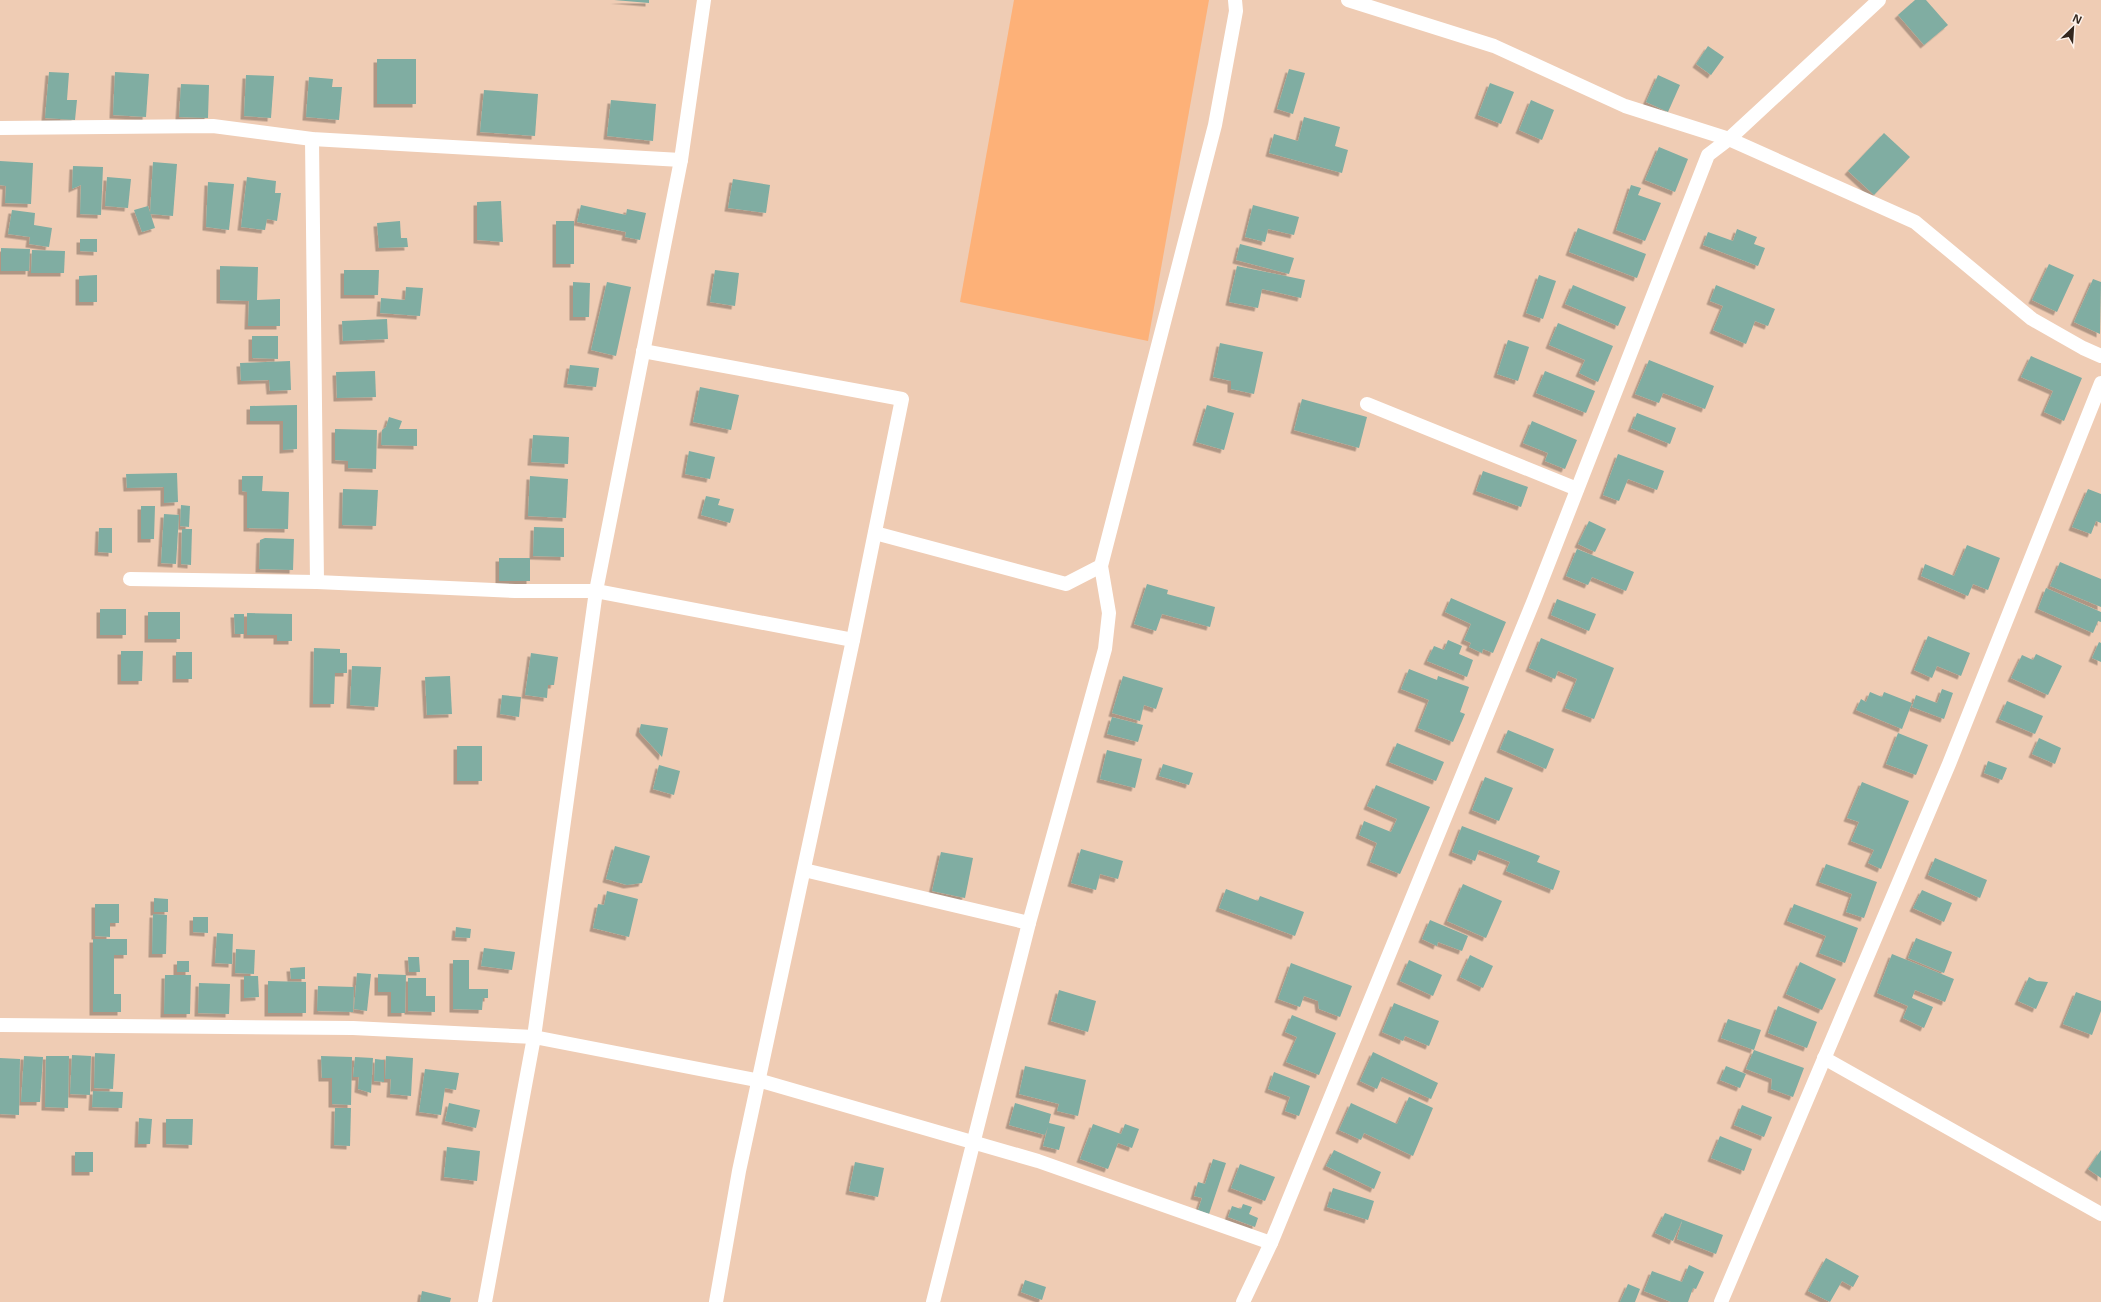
<svg xmlns="http://www.w3.org/2000/svg" width="2101" height="1302" viewBox="0 0 2101 1302" font-family="'Noto Sans',sans-serif">
<style>
.green{fill:#fdb178}
.building{fill:#80ada2;filter:url(#shadow)}
.lines{fill:none;stroke-linecap:round;stroke-linejoin:round}
.street{stroke:#fff;stroke-width:14}
</style>
<defs>
<filter id="shadow"><feDropShadow dx="-3.5" dy="3.5" stdDeviation="0" flood-color="#0004"/></filter>
</defs>
<rect width="100%" height="100%" fill="#efccb4"/>
<path class="green" d="M1014 0H1209L1148 341 960 302Z"/>
<g class="building">
<path d="M614 0H649V3Z"/>
<path d="M1915 0H1926L1948 25 1924 45 1898 15Z"/>
<path d="M1708 46 1724 57 1711 75 1696 64Z"/>
<rect x="377" y="59" width="39" height="45"/>
<path d="M1289 69 1305 73 1293 114 1277 109Z"/>
<path d="M49 72 69 73 67 100H77L75 120 45 118Z"/>
<path d="M115 72 149 74 146 117 113 115Z"/>
<path d="M246 75 274 76 271 118 244 116Z"/>
<path d="M1658 75 1680 85 1668 112 1646 102Z"/>
<path d="M309 77 333 79 332 87H342L339 120 306 117Z"/>
<path d="M1490 83 1514 92 1501 124 1478 115Z"/>
<path d="M181 84 209 85 208 118 179 117Z"/>
<path d="M484 90 538 94 535 136 480 132Z"/>
<path d="M611 100 656 104 653 141 607 136Z"/>
<path d="M1531 100 1554 110 1542 140 1519 130Z"/>
<path d="M1304 117 1340 127 1335 146 1348 150 1342 173 1269 153 1274 134 1298 141Z"/>
<path d="M1884 133 1910 157 1874 195 1848 171Z"/>
<path d="M1659 147 1688 159 1675 192 1645 180Z"/>
<path d="M0 161 33 163 31 204 5 203 6 186 0 185Z"/>
<path d="M153 162 177 164 173 216 150 214Z"/>
<path d="M73 166 103 167 101 215 80 214 81 185 72 189Z"/>
<path d="M107 177 131 179 128 208 105 206Z"/>
<path d="M247 177 276 181 275 193H281L277 221 267 219 265 230 241 227Z"/>
<path d="M733 179 770 185 766 213 728 208Z"/>
<path d="M208 182 234 184 229 230 206 227Z"/>
<path d="M1631 185 1641 188 1638 195 1661 203 1645 241 1616 230Z"/>
<path d="M501 201 503 242 477 240V202Z"/>
<path d="M581 205 626 215 627 209 646 213 640 240 625 237 626 232 577 222Z"/>
<path d="M1253 205 1299 217 1294 235 1268 229 1265 242 1245 237Z"/>
<path d="M148 206 155 228 142 232 134 210Z"/>
<path d="M12 210 35 213 34 225 52 228 49 247 29 244 30 237 8 234Z"/>
<path d="M400 221 401 238H407L408 247 379 248 377 223Z"/>
<rect x="556" y="221" width="18" height="43"/>
<path d="M1578 228 1646 254 1637 278 1569 252Z"/>
<path d="M1737 229 1757 237 1754 244 1765 248 1758 266 1703 245 1708 232 1733 241Z"/>
<path d="M80 239H97V252L80 251Z"/>
<path d="M1240 244 1294 258 1289 274 1236 260Z"/>
<path d="M1 248 30 249 29 271H1Z"/>
<path d="M32 250 65 251 64 273H31Z"/>
<path d="M2049 264 2074 275 2057 312 2032 300Z"/>
<path d="M220 266 258 267 257 300 280 299V326H248L249 301 220 300Z"/>
<path d="M1237 266 1305 280 1301 298 1262 289 1258 308 1229 302Z"/>
<path d="M344 270H379L378 295H344Z"/>
<path d="M715 270 739 273 735 306 710 302Z"/>
<path d="M97 275V302H79V276Z"/>
<path d="M1539 275 1556 281 1543 319 1526 313Z"/>
<path d="M2093 279 2101 282 2100 334 2074 322Z"/>
<path d="M573 282 590 283 589 317H573Z"/>
<path d="M607 282 631 287 616 356 591 350Z"/>
<path d="M1573 285 1626 307 1618 326 1565 304Z"/>
<path d="M1716 285 1775 309 1768 326 1755 321 1746 344 1713 330 1723 306 1710 301Z"/>
<path d="M406 287 423 288 420 316 380 313 381 298 405 300Z"/>
<path d="M387 319 388 339 343 341 342 321Z"/>
<path d="M1558 323 1613 346 1598 382 1579 373 1585 360 1549 345Z"/>
<path d="M252 336H278V359L252 358Z"/>
<path d="M1508 340 1529 347 1518 381 1497 374Z"/>
<path d="M1220 343 1263 352 1254 394 1231 389V381L1213 377Z"/>
<path d="M2031 356 2082 378 2064 421 2044 412 2053 391 2021 377Z"/>
<path d="M1649 360 1714 386 1705 409 1663 393 1659 403 1635 394Z"/>
<path d="M290 361 291 390 270 391 269 380 241 381 240 363Z"/>
<path d="M570 365 599 368 596 387 567 384Z"/>
<path d="M375 371 376 397 337 398 336 372Z"/>
<path d="M1545 371 1595 391 1586 413 1536 393Z"/>
<path d="M700 387 739 395 731 430 693 422Z"/>
<path d="M1302 399 1367 417 1359 448 1294 430Z"/>
<path d="M297 405V449L283 450V421H250V406Z"/>
<path d="M1207 405 1234 413 1224 450 1196 442Z"/>
<path d="M1637 413 1676 428 1670 444 1631 428Z"/>
<path d="M389 417 402 421 399 429H417V446L381 445 382 430 386 427Z"/>
<path d="M1532 421 1577 440 1565 469 1545 461 1548 453 1523 443Z"/>
<path d="M335 429 377 430 376 469 348 468V461L335 460Z"/>
<path d="M533 435 569 437 568 464 531 462Z"/>
<path d="M689 451 715 457 710 479 685 474Z"/>
<path d="M1618 454 1664 471 1657 490 1628 479 1619 501 1603 495Z"/>
<path d="M1483 471 1528 487 1521 507 1476 491Z"/>
<path d="M177 473 178 502 164 503V487L127 488 126 474Z"/>
<path d="M242 476H263L262 491 289 492 288 529 247 528V492L242 491Z"/>
<path d="M530 476 568 479 566 518 528 516Z"/>
<path d="M343 489 378 490 376 526 342 525Z"/>
<path d="M2088 489 2101 494V523L2096 521 2091 534 2072 527Z"/>
<path d="M706 496 720 499 718 505 734 509 730 523 701 515Z"/>
<path d="M181 505 190 506 189 527 180 526Z"/>
<path d="M141 506H155L154 539H141Z"/>
<path d="M164 514 179 515 176 564 161 563Z"/>
<path d="M1589 521 1606 529 1595 552 1578 544Z"/>
<path d="M534 527 564 528V557L533 556Z"/>
<path d="M99 528H112V553L98 552Z"/>
<path d="M182 529H192L191 565 181 564Z"/>
<path d="M265 538 294 539 293 570 259 569 260 540Z"/>
<path d="M1967 545 2000 558 1988 590 1973 584 1968 596 1921 576 1925 564 1954 576Z"/>
<path d="M1577 549 1634 572 1626 591 1592 577 1588 585 1566 576Z"/>
<rect x="499" y="558" width="31" height="23"/>
<path d="M2060 562 2101 579V607L2050 586Z"/>
<path d="M1147 584 1168 590 1167 594 1215 607 1210 627 1162 614 1156 631 1134 624Z"/>
<path d="M2046 588 2101 612V622L2098 621 2093 633 2038 609Z"/>
<path d="M1451 598 1506 622 1493 653 1483 649 1482 653 1469 647 1471 643 1464 640 1471 624 1445 612Z"/>
<path d="M1557 599 1596 614 1589 631 1551 615Z"/>
<rect x="100" y="609" width="26" height="26"/>
<rect x="148" y="612" width="32" height="27"/>
<path d="M247 613 292 614V641H277V635H247Z"/>
<path d="M234 614H244V634H235Z"/>
<path d="M1928 636 1970 653 1961 676 1937 666 1932 678 1914 670Z"/>
<path d="M1541 638 1614 668 1594 719 1565 708 1577 679 1558 671 1555 679 1529 668Z"/>
<path d="M1448 640 1462 646 1459 654 1473 660 1467 677 1427 661 1434 646 1444 650Z"/>
<path d="M2099 642 2101 643V662L2092 658Z"/>
<path d="M314 648 340 649V653H347V673H335L334 704H313Z"/>
<path d="M121 651H143L142 681H121Z"/>
<rect x="176" y="652" width="16" height="27"/>
<path d="M531 653 558 657 554 685H548L547 698 525 695Z"/>
<path d="M2036 654 2062 666 2048 695 2011 678 2022 655 2033 660Z"/>
<path d="M352 666 381 667 378 707 350 705Z"/>
<path d="M1409 669 1437 680 1438 676 1469 687 1460 712 1465 714 1453 742 1418 728 1429 700 1401 689Z"/>
<path d="M450 676 452 714 427 715 425 677Z"/>
<path d="M1123 676 1163 688 1156 709 1144 705 1140 721 1112 713Z"/>
<path d="M1942 689 1953 693 1944 719 1912 707 1916 695 1937 703Z"/>
<path d="M1870 692 1882 697 1884 692 1912 703 1902 729 1856 710 1861 699 1866 702Z"/>
<path d="M502 695 521 697 519 717 500 714Z"/>
<path d="M2007 701 2043 716 2035 734 1999 719Z"/>
<path d="M1112 717 1143 725 1138 742 1107 734Z"/>
<path d="M641 724 668 728 662 757 639 732Z"/>
<path d="M1508 730 1554 749 1546 769 1500 749Z"/>
<path d="M1898 733 1928 745 1916 775 1886 764Z"/>
<path d="M2039 738 2061 748 2055 764 2032 754Z"/>
<path d="M1397 743 1444 762 1436 781 1389 762Z"/>
<rect x="457" y="746" width="25" height="35"/>
<path d="M1107 750 1142 759 1135 788 1100 779Z"/>
<path d="M1988 761 2007 768 2002 780 1984 773Z"/>
<path d="M1163 764 1193 773 1189 785 1159 776Z"/>
<path d="M659 765 680 771 674 795 653 789Z"/>
<path d="M1485 777 1513 788 1499 821 1472 810Z"/>
<path d="M1862 782 1909 801 1881 869 1868 863 1874 850 1851 841 1859 822 1847 818Z"/>
<path d="M1376 785 1430 807 1400 874 1370 862 1377 843 1359 835 1364 821 1391 832 1397 819 1367 806Z"/>
<path d="M1462 826 1540 856 1537 862 1560 871 1553 890 1506 871 1510 862 1479 850 1475 861 1452 852Z"/>
<path d="M615 846 650 856 642 883 627 885 606 879Z"/>
<path d="M1081 849 1123 861 1118 879 1100 874 1096 890 1071 883Z"/>
<path d="M941 852 973 858 965 898 932 891Z"/>
<path d="M1935 858 1987 880 1980 898 1928 875Z"/>
<path d="M1826 864 1877 882 1864 918 1846 912 1852 894 1819 882Z"/>
<path d="M1463 884 1502 901 1486 938 1447 921Z"/>
<path d="M1226 889 1258 901 1260 896 1304 912 1295 936 1219 908Z"/>
<path d="M1922 890 1952 903 1944 922 1913 908Z"/>
<path d="M607 891 638 899 629 937 593 928 598 904 604 905Z"/>
<path d="M154 898 168 899V912H154Z"/>
<path d="M95 904H119V923H110V937L95 936Z"/>
<path d="M1794 904 1858 928 1845 963 1819 953 1826 936 1787 921Z"/>
<path d="M153 914 167 915 166 954H152Z"/>
<path d="M193 917H208V933L193 932Z"/>
<path d="M1430 920 1468 936 1462 951 1438 942 1437 946 1422 939Z"/>
<path d="M456 927 471 929 470 938 455 937Z"/>
<path d="M217 933 233 934 232 964 215 963Z"/>
<path d="M1916 938 1952 952 1944 973 1908 958Z"/>
<path d="M93 939H127V955H114V994H121V1012H93Z"/>
<path d="M484 948 515 952 512 970 481 966Z"/>
<path d="M236 949 255 950 254 974 235 973Z"/>
<path d="M1892 954 1954 979 1945 1002 1915 990 1912 998 1933 1007 1924 1028 1903 1018 1908 1006 1877 993Z"/>
<path d="M1470 955 1493 966 1483 988 1460 977Z"/>
<path d="M408 957H419L420 972H409Z"/>
<path d="M453 960H469V989H488V998H483L482 1010 453 1009Z"/>
<path d="M1409 960 1442 975 1433 996 1400 981Z"/>
<rect x="177" y="961" width="12" height="11"/>
<path d="M1800 962 1836 979 1822 1010 1786 994Z"/>
<path d="M1291 963 1352 986 1340 1017 1319 1009 1318 1001 1304 996 1300 1007 1278 999Z"/>
<path d="M305 967V979H291L290 968Z"/>
<path d="M357 973 371 974 367 1011 354 1009Z"/>
<path d="M378 974 406 975 405 1013H391V992H378Z"/>
<path d="M165 975H191L190 1014H164Z"/>
<path d="M244 976H258L259 997 244 998Z"/>
<path d="M2029 977 2037 981 2048 982 2036 1009 2018 1001Z"/>
<path d="M408 978H426V996H435V1012L408 1011Z"/>
<path d="M268 981 306 982V1013H268Z"/>
<path d="M199 983 230 984 229 1014 198 1013Z"/>
<path d="M318 986 354 987 353 1012 317 1011Z"/>
<path d="M1059 990 1096 1001 1088 1032 1051 1021Z"/>
<path d="M2076 992 2101 1001V1011L2092 1035 2063 1024Z"/>
<path d="M1394 1003 1439 1021 1429 1046 1405 1036 1403 1041 1382 1032Z"/>
<path d="M1778 1006 1817 1022 1807 1048 1768 1033Z"/>
<path d="M1292 1015 1336 1033 1319 1075 1286 1062 1297 1037 1285 1032Z"/>
<path d="M1728 1019 1761 1030 1754 1050 1721 1038Z"/>
<path d="M1754 1050 1804 1068 1793 1097 1771 1089 1772 1079 1746 1069Z"/>
<path d="M1373 1052 1438 1083 1431 1099 1382 1077 1377 1089 1360 1081Z"/>
<path d="M95 1053 115 1054 113 1089 94 1088Z"/>
<path d="M72 1055 91 1056 90 1095 70 1094Z"/>
<path d="M24 1056 43 1057 40 1102H21Z"/>
<path d="M46 1056H69L68 1108 45 1107Z"/>
<path d="M321 1056 352 1057 351 1105 332 1104V1078H322Z"/>
<path d="M386 1056 413 1058 411 1096 390 1094 391 1079H385Z"/>
<path d="M355 1057 373 1058 371 1093 358 1089 359 1077H353Z"/>
<path d="M0 1058 20 1059 19 1115 0 1114Z"/>
<path d="M375 1059 384 1060V1082L374 1081Z"/>
<path d="M1025 1066 1086 1080 1078 1116 1057 1111 1059 1104 1019 1094Z"/>
<path d="M1726 1066 1746 1074 1740 1088 1720 1080Z"/>
<path d="M425 1069 459 1073 456 1090 445 1088 441 1115 419 1112Z"/>
<path d="M1274 1072 1310 1086 1299 1116 1285 1111 1290 1097 1268 1089Z"/>
<path d="M93 1091 123 1092 122 1108 92 1107Z"/>
<path d="M1409 1097 1433 1108 1413 1156 1364 1133 1361 1140 1339 1130 1351 1103 1397 1124Z"/>
<path d="M449 1103 480 1110 476 1128 445 1121Z"/>
<path d="M1015 1103 1051 1114 1049 1123 1065 1127 1059 1150 1043 1146 1048 1127 1045 1135 1009 1125Z"/>
<path d="M1742 1105 1772 1117 1764 1137 1734 1125Z"/>
<path d="M335 1108H351L350 1146 334 1145Z"/>
<path d="M139 1118 152 1119 150 1144H138Z"/>
<path d="M166 1119H193L192 1145 166 1144Z"/>
<path d="M1093 1124 1121 1134 1125 1124 1139 1129 1132 1148 1118 1143 1108 1169 1080 1159Z"/>
<path d="M1720 1136 1752 1149 1744 1171 1711 1158Z"/>
<path d="M447 1147 480 1151 477 1181 444 1177Z"/>
<path d="M1334 1150 1381 1172 1374 1189 1326 1166Z"/>
<path d="M2101 1150V1178L2088 1169Z"/>
<rect x="75" y="1152" width="18" height="20"/>
<path d="M1213 1159 1226 1163 1209 1214 1198 1210 1202 1198 1194 1196 1198 1182 1205 1184Z"/>
<path d="M855 1162 884 1168 878 1197 849 1191Z"/>
<path d="M1240 1164 1275 1177 1265 1201 1231 1188Z"/>
<path d="M1333 1188 1374 1201 1368 1220 1327 1207Z"/>
<path d="M1243 1204 1252 1207 1249 1214 1258 1218 1255 1227 1228 1217 1232 1206 1241 1209Z"/>
<path d="M1665 1213 1723 1235 1716 1254 1677 1239 1682 1221 1673 1241 1655 1233Z"/>
<path d="M1826 1258 1859 1276 1853 1287 1842 1281 1830 1302 1808 1291Z"/>
<path d="M1689 1265 1704 1272 1696 1289 1693 1288 1688 1302H1671L1644 1291 1652 1271 1682 1282Z"/>
<path d="M1025 1280 1046 1287 1042 1300 1021 1292Z"/>
<path d="M1628 1284 1640 1289 1635 1302H1620Z"/>
<path d="M422 1291 451 1298 450 1302H420Z"/>
</g>
<g class="lines">
<g class="street">
<path d="M1348 0 1494 46 1625 106 1729 139 1915 222 2032 319 2083 348 2101 356"/>
<path d="M0 128 213 126 312 139 681 160"/>
<path d="M312 139 317 582"/>
<path d="M643 351 902 399 853 640 739 1171 716 1302"/>
<path d="M1367 404 1577 489"/>
<path d="M875 533 1066 584 1101 566"/>
<path d="M130 579 317 582 515 591H596L853 640"/>
<path d="M804 870 1029 923"/>
<path d="M0 1025 353 1028 534 1037 596 591 681 160 704 0"/>
<path d="M1824 1058 2101 1214"/>
<path d="M485 1302 534 1037 761 1081 1038 1161 1271 1243"/>
<path d="M933 1302 1029 923 1105 649 1109 613 1101 566 1215 125 1236 11 1235 0"/>
<path d="M1243 1302 1271 1243 1534 600 1708 155 1729 139 1879 0"/>
<path d="M1721 1302 1949 764 2101 383"/>
</g>
</g>
<g transform="translate(2073 28) rotate(25)" stroke="#fdf2eb" stroke-width="3" paint-order="stroke">
<path d="M0-3L7 15L0 10L-7 15Z" fill="#34271e"/>
<text y="-6" font-size="11" font-weight="bold" text-anchor="middle" fill="#34271e">N</text>
</g>
</svg>
